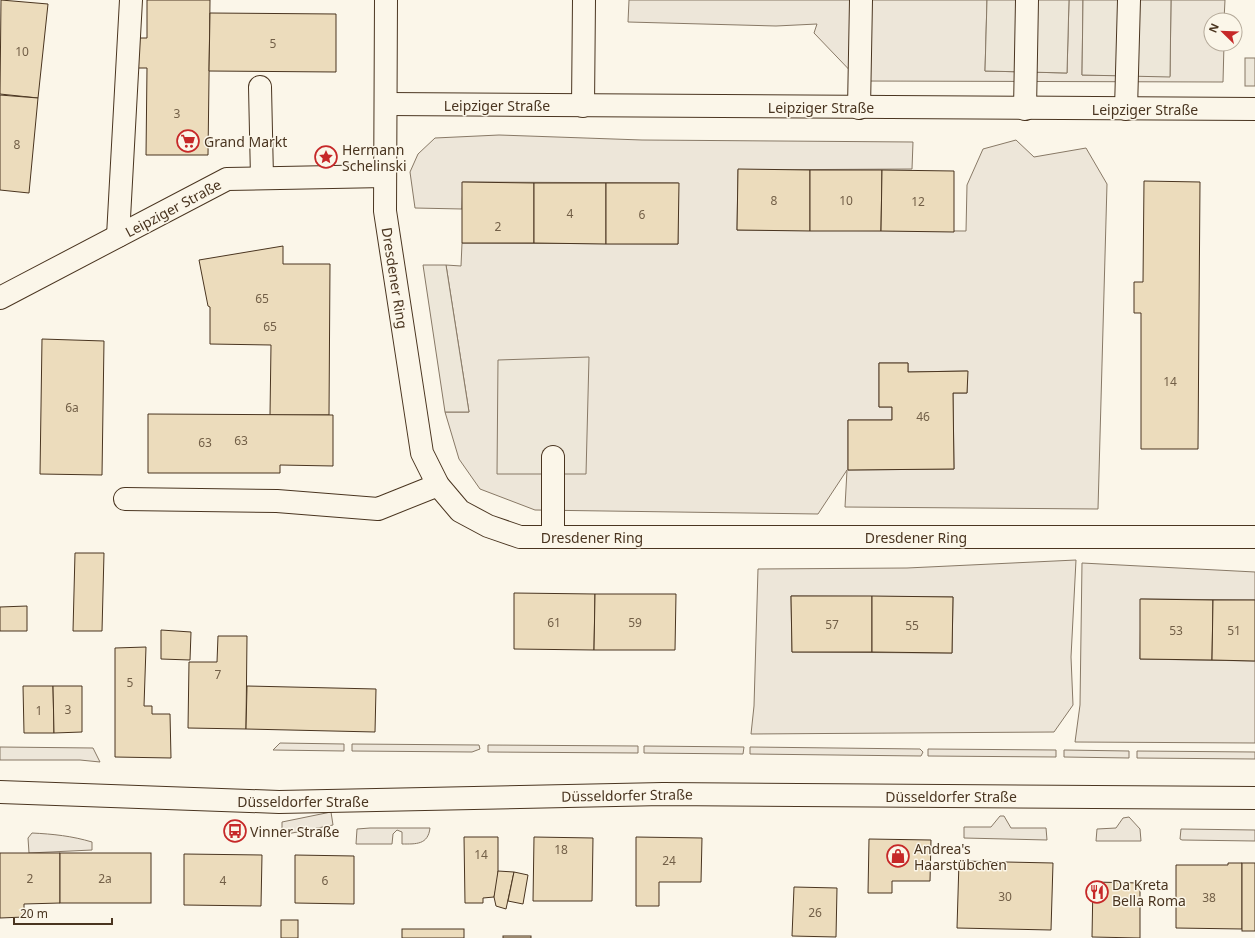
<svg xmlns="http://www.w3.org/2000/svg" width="1255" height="938" viewBox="0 0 1255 938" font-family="'Noto Sans',sans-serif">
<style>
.green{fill:#ede6d9;stroke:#887966;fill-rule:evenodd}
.parking{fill:#ede7d9;stroke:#887966}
.building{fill:#ecdcbc;stroke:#4a3520}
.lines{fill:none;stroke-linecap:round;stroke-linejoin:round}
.minor-casing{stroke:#4a3520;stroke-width:24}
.major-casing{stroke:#4a3520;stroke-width:24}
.minor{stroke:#fbf6e9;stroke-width:22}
.major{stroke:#fbf6e9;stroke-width:22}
.labels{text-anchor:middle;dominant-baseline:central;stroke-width:3;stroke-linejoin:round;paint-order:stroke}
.number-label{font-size:12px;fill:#725f47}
.street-label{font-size:14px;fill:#4a3520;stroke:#fbf6e9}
.poi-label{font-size:14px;fill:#4a3520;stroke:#fbf6e9;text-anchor:start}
</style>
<rect width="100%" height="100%" fill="#fbf6e9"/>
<g class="green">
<path d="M629 0H987L985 71 1067 73 1069 0H1083L1082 75 1170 76 1171 0H1225L1224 20H1211V44H1224L1223 82 860 81 814 33 817 24 776 26 628 22Z"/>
<path d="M499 135 642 140 913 142 912 169 738 170 737 230 966 231 967 185 983 149 1016 140 1034 157 1086 148 1107 184 1098 509 845 507 847 470 818 514 535 510 480 489 459 459 445 412H469L446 265 461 266 462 243 678 244V183L463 182 462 209 415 208 410 172 418 154 435 138ZM879 363H908V372L967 371V393H953L954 469 848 470V420H892V407H879Z"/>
<path d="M1076 560 1071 657 1073 705 1054 732 751 734 754 706 758 569 907 568ZM791 596 953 597 952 653 792 652Z"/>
<path d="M1082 563 1255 572V600L1141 599 1140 659 1255 661V743L1075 742 1080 705Z"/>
<path d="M280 743 344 744V751L273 750Z"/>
<path d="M352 744 479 745 480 749 472 752 352 751Z"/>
<path d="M488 745 638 746V753L488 752Z"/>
<path d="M644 746 744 747 743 754 644 753Z"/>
<path d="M0 747 93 748 100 762 80 760H0Z"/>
<path d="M750 747 920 749 923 752 921 756 750 754Z"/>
<path d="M928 749 1056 750V757L928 756Z"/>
<path d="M1064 750 1129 751V758L1064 757Z"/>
<path d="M1137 751 1255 752V759L1137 758Z"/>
<path d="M331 812 333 825 282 835V822Z"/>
<path d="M1000 816H1004L1011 828H1046L1047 840 964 838V827H991Z"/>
<path d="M1129 817 1140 829 1141 841H1096L1097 829 1116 828 1123 818Z"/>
<path d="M370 828H430C428 845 416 844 402 844V832L397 830 393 834 392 844H356L357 829Z"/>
<path d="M1181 829 1255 830V841L1182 840 1180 839Z"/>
<path d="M32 833C53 834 72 836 92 842V850L29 853 28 838Z"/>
</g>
<g class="parking">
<path d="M987 0H1069L1067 73 985 71Z"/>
<path d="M1083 0H1171L1170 77 1082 75Z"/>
<rect x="1245" y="58" width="10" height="28"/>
<path d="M423 265H446L469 412H445Z"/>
<path d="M589 357 586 474H497L498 360Z"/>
</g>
<g class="building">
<path d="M1 0 48 4 38 98 0 94Z"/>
<path d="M147 0H210L208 155H146L147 68H135V38H147Z"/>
<path d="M210 13 336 14V72L209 71Z"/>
<path d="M0 95 38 98 29 193 0 190Z"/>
<path d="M738 169 810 170V231L737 230Z"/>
<path d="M810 170H882L881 231H810Z"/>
<path d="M882 170 954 171V232L881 231Z"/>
<path d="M1144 181 1200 182 1198 449H1141V313H1134V282H1143Z"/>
<path d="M462 182 534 183V243H462Z"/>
<path d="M534 183H606V244L534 243Z"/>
<path d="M606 183H679L678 244H606Z"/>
<path d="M283 246V264H330L329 415H270L271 345 210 344V307L208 306 199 260Z"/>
<path d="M42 339 104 341 102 475 40 474Z"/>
<path d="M879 363H908V372L968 371 967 393H953L954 469 848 470V420H892V407H879Z"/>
<path d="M148 414 333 415V466L280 465V473H148Z"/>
<path d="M75 553H104L102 631H73Z"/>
<path d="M514 593 595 594 594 650 514 649Z"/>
<path d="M595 594H676L675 650H594Z"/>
<path d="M791 596H872V652H792Z"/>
<path d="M872 596 953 597 952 653 872 652Z"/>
<path d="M1140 599 1213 600 1212 660 1140 659Z"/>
<path d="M1213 600H1255V661L1212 660Z"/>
<path d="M27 606V631H0V607Z"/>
<path d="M161 630 191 632 190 660 161 659Z"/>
<path d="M218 636H247L246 729 188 728 189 662H217Z"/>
<path d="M146 647 144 706H152V714H170L171 758 115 757V648Z"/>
<path d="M23 686H53L54 733H24Z"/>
<path d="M53 686H82V732L54 733Z"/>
<path d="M247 686 376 689 375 732 246 729Z"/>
<path d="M464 837H498V880L494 897 483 898V903H465Z"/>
<path d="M534 837 593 838 592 901H533Z"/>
<path d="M636 837 702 838 701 882H659V906H636Z"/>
<path d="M869 839 931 840 930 881H892V893H868Z"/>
<path d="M0 853H60V903L24 904V917L0 918Z"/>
<rect x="60" y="853" width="91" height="50"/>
<path d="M184 854 262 855 261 906 184 905Z"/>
<path d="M295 855 354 856V904L295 903Z"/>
<path d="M959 861 1053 863 1051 930 957 928Z"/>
<path d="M1228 863H1242V929L1176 928V865H1228Z"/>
<rect x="1242" y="863" width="13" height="68"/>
<path d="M498 871 514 872 506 909 496 906 494 897Z"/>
<path d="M514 872 528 875 523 904 508 901Z"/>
<path d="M1093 882 1140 883V938L1092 937Z"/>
<path d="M794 887 837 888 836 937 792 936Z"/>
<rect x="281" y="920" width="17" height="18"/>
<rect x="402" y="929" width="62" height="9"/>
<rect x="503" y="936" width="28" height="2"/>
</g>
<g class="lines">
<g class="minor-casing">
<g id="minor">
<path d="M386 0 385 211 422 453 438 485 460 511 488 526 520 537H1255"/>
<path d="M260 87 262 178"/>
<path d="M386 104 1255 109"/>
<path d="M583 106 584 0"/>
<path d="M859 108 861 0"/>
<path d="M1025 109 1027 0"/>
<path d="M1126 109 1129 0"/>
<path d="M118 236 131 0"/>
<path d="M0 298 227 179 385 176"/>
<path d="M553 457V537"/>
<path d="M125 499 277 501 378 509 438 485"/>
</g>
</g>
<g class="major-casing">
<path id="major" d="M0 792 279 802 663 794 1255 798"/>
</g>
<use href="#minor" class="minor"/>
<use href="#major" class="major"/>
</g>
<defs>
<g id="supermarket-ring" transform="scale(1.15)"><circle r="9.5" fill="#fbf6e9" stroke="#c62828" stroke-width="1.5"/><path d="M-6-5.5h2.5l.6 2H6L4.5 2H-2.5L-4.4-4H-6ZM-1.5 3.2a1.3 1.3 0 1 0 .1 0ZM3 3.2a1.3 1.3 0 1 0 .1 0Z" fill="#c62828"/></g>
<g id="sight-ring" transform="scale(1.15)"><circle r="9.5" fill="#fbf6e9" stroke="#c62828" stroke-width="1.5"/><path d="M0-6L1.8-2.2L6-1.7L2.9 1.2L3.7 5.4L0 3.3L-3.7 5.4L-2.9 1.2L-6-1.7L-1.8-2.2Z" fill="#c62828"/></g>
<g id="bus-ring" transform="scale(1.15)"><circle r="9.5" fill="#fbf6e9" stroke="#c62828" stroke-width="1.5"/><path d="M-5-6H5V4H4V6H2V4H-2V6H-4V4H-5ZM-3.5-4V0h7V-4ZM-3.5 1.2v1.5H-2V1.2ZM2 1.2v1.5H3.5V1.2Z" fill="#c62828"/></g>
<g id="shop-ring" transform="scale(1.15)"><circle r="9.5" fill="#fbf6e9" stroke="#c62828" stroke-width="1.5"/><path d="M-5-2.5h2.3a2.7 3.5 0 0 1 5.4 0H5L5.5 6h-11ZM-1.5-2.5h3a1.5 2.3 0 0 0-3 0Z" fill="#c62828"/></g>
<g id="restaurant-ring" transform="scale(1.15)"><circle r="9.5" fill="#fbf6e9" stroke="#c62828" stroke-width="1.5"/><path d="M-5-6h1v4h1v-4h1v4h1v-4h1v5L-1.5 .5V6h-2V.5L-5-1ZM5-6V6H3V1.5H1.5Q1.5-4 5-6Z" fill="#c62828"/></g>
</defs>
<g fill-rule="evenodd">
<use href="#supermarket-ring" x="188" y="141"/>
<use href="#sight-ring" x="326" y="157"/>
<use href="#bus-ring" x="235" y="831"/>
<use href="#shop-ring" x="898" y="856"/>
<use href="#restaurant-ring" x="1097" y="892"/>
</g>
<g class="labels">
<g class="number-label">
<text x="273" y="43">5</text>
<text x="22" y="51">10</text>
<text x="177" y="113">3</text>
<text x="17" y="144">8</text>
<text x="774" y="200">8</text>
<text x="846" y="200">10</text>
<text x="918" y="201">12</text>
<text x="570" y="213">4</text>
<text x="642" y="214">6</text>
<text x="498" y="226">2</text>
<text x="262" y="298">65</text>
<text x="270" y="326">65</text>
<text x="1170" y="381">14</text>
<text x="72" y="407">6a</text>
<text x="923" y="416">46</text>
<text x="241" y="440">63</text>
<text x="205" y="442">63</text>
<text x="554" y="622">61</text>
<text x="635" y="622">59</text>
<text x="832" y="624">57</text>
<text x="912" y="625">55</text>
<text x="1176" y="630">53</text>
<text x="1234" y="630">51</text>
<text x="218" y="674">7</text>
<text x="130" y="682">5</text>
<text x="68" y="709">3</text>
<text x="39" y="710">1</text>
<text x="561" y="849">18</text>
<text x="481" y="854">14</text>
<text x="669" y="860">24</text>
<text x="30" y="878">2</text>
<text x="105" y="878">2a</text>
<text x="223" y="880">4</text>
<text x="325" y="880">6</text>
<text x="1005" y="896">30</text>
<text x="1209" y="897">38</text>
<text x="815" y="912">26</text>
</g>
<g class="street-label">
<text x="497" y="105">Leipziger Straße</text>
<text x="821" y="107">Leipziger Straße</text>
<text x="1145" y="109">Leipziger Straße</text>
<text transform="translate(173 208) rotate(-28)">Leipziger Straße</text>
<text transform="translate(395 278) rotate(81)">Dresdener Ring</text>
<text x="592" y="537">Dresdener Ring</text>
<text x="916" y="537">Dresdener Ring</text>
<text transform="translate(627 795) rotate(-1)">Düsseldorfer Straße</text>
<text x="951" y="796">Düsseldorfer Straße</text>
<text x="303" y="801">Düsseldorfer Straße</text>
</g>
<g class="poi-label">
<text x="204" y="141">Grand Markt</text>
<text x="342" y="149">Hermann<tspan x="342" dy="16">Schelinski</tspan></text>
<text x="250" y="831">Vinner Straße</text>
<text x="914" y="848">Andrea's<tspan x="914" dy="16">Haarstübchen</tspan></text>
<text x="1112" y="884">Da Kreta<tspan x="1112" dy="16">Bella Roma</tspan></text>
</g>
</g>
<g transform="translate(1223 32) rotate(293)"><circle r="19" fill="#fbf6e9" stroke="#b4a999"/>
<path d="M0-3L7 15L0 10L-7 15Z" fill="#c62828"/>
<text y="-6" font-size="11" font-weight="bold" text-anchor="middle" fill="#4a3520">N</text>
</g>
<path d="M14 918v6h98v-6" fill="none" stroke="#4a3520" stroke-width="2"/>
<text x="20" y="918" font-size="12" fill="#4a3520" stroke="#fbf6e9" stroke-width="3" paint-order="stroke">20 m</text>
</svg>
